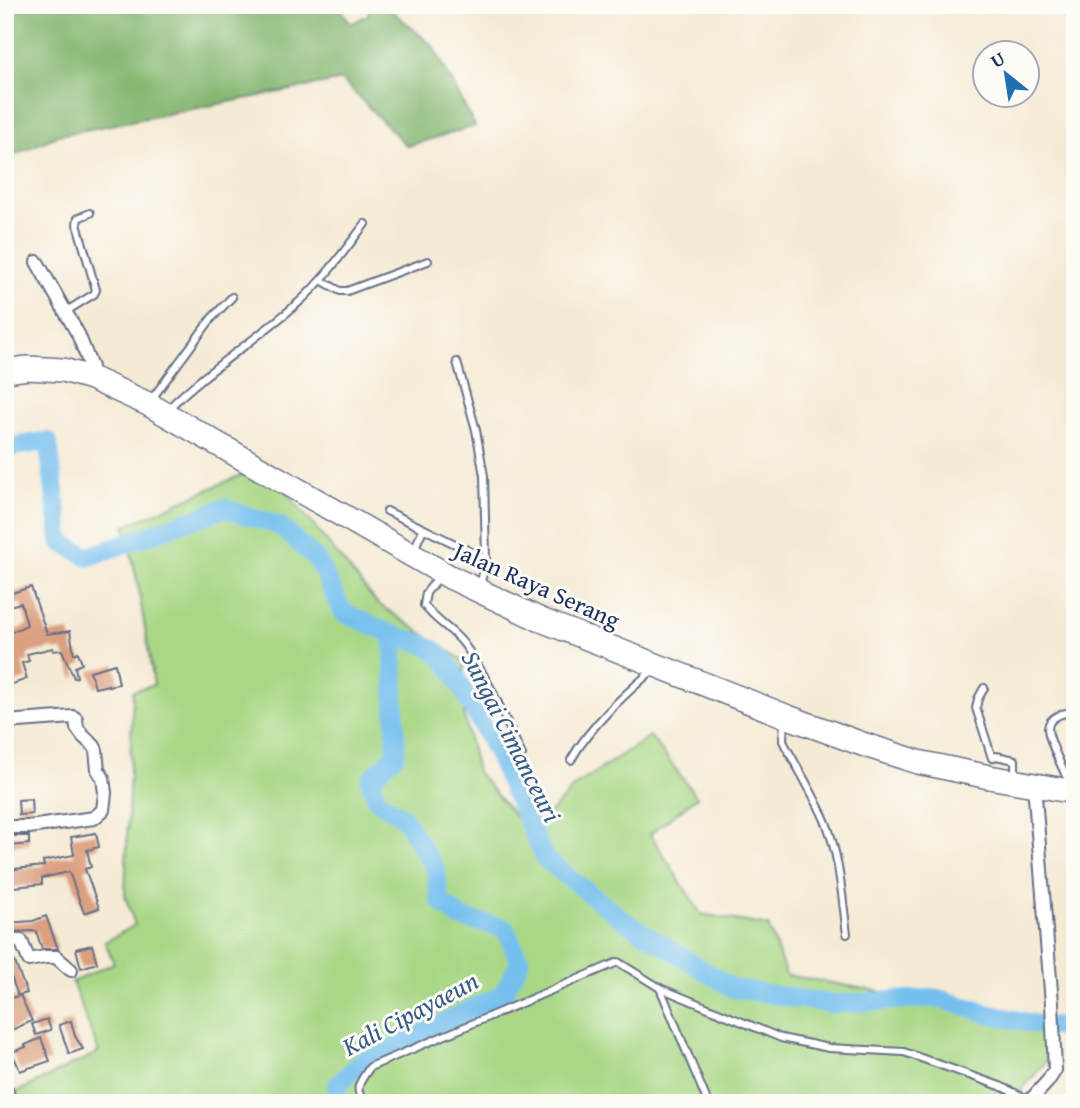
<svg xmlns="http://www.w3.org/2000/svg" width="1080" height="1108" viewBox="0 0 1080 1108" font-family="'Gentium Book Plus',serif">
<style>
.green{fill:#a8d785;stroke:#628372;stroke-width:2}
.forest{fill:#86b872;stroke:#507468;stroke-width:2}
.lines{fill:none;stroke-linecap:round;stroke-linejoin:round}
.river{stroke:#74bfee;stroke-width:19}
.building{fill:#dc9f80}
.lane-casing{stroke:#677087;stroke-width:10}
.street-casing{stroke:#677087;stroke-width:16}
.highway-casing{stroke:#677087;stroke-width:26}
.lane{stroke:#fff;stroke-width:6}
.street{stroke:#fff;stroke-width:12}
.highway{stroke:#fff;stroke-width:23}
.labels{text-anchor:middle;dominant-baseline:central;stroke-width:6;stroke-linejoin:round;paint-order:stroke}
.street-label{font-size:24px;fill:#1b2f5e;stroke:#fdfcf7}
.water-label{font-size:26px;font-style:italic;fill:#365a89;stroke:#fdfcf7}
</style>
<rect width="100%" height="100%" fill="#fdfcf7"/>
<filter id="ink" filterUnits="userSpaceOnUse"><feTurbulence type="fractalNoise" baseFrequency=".0143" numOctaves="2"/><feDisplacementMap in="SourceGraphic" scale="14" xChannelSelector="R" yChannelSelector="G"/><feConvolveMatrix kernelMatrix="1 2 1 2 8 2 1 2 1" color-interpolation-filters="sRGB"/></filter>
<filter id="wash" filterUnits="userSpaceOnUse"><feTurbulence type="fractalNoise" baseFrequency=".00686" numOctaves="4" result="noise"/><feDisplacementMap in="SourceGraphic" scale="28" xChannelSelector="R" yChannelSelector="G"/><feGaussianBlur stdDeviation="1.57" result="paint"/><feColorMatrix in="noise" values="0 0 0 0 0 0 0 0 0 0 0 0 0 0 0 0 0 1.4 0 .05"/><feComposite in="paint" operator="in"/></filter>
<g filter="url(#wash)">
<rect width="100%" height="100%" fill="#f5ead4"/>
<path class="green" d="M264 465 377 603 464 661V716L477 772 530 834 575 786 650 736 697 797 650 834 701 914 768 926 786 975 1041 1020 1047 1060 1011 1103H5V1095L19 1091 99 1052 72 982 114 963 105 942 135 925 125 895 133 691 154 685 138 584 125 526Z"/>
<path class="forest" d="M5 5H289L311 12 321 5H338L351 24 369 14 368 5H385L433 46 475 126 407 146 342 80 59 135 5 159Z"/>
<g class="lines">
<g class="river">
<path d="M5 448 48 441 61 542 88 557 224 508 280 526 317 560 343 612 393 635 424 644 439 653 454 673 495 750 545 859 625 921 732 988 831 1004 937 998 989 1014 1044 1026 1075 1028"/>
<path d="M336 1103 337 1085 360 1063 503 994 520 962 505 928 461 918 440 901 436 870 403 817 377 800 370 780 396 754 393 635"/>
</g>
</g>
<g id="blocks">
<g class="building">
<path d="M31 587 47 634 70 631 74 654 78 652 82 664 75 667 77 677 74 678 62 650 53 651V648L27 654 29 661 22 663 27 679 10 685 5 672V635L27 625 21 603 5 607V595Z"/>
<path d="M115 664 119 684 108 686V685L95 688 90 671Z"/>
<path d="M31 799 32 814 19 815 18 800Z"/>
<path d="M96 833 99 847 87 850 91 867 85 869 99 908 84 913 69 872 42 878V884L5 888V870L44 866 43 861 74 855 71 837Z"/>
<path d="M9 836H29V844L10 846Z"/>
<path d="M46 916 58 949H42L36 931 8 932 7 923 33 921Z"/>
<path d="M92 945 97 963 81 968 76 949Z"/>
<path d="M14 960 27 993 20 995 32 1021 5 1033V1000L18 996 6 963Z"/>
<path d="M47 1019 51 1030 36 1035 32 1024Z"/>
<path d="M71 1021 75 1036 83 1049 69 1054 59 1025Z"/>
<path d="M41 1038 50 1061 20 1071 12 1052 26 1047 25 1045Z"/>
</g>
</g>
</g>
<g filter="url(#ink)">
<use href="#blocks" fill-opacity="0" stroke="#677087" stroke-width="2"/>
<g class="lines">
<g class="lane-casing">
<g id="lane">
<path d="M321 280 340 291H347L428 261"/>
<path d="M65 312 94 294 96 290 77 224 78 218 90 213"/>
<path d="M457 362 476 430 484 476 486 559 480 587"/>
<path d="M151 400 211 319 232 297"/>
<path d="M167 410C207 370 256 340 298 303 324 280 344 251 365 224"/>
<path d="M387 511 486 559"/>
<path d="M414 550 423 529"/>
<path d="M439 577 426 593 424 605C434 620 452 629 463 643 488 676 504 717 522 755"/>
<path d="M984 688 978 699 976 708 992 758 996 756 1015 760V776"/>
<path d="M784 720 783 741 786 747C800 772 816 798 827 825 840 860 842 898 847 934"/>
<path d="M571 760C590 726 624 695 654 669"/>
<path d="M1071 786C1065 773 1048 741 1048 728 1049 716 1065 712 1075 712"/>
<path d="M365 1103C352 1088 361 1081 370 1067L618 962 660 988"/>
<path d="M708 1103 660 988 781 1038 829 1048 904 1052 1000 1086 1030 1100"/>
</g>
</g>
<g class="street-casing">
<g id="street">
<path d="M37 262 78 334 91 367V378"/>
<path d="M5 722 73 717 76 719 77 728 83 736 94 746 96 750 98 770 103 778 105 793 103 810 94 818 29 827H5"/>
<path d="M5 941H21L29 960 45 957H56L71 970"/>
<path d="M5 1088 11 1103"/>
<path d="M1028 1103 1048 1081 1055 1070 1052 1003 1034 785"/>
</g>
</g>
<g class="highway-casing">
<path id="highway" d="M5 371 28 368 63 370 91 378 148 404 450 577 541 620 788 717 865 745 918 762 989 777 1075 792"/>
</g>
<use href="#lane" class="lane"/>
<use href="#street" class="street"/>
<use href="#highway" class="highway"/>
</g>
</g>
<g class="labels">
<g class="street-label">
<text transform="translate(537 585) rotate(24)">Jalan Raya Serang</text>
</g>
<g class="water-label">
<text transform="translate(512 736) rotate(63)">Sungai Cimanceuri</text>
<text transform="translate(410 1013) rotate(-28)">Kali Cipayaeun</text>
</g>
</g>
<rect width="1080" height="1108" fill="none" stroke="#fdfcf7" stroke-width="28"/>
<g transform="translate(1006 74) rotate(330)"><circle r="33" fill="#fdfcf7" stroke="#a3aaba" stroke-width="2"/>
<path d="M0-5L12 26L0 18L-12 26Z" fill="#1f6fb2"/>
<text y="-10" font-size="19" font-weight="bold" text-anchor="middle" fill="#1b2f5e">U</text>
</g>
</svg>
